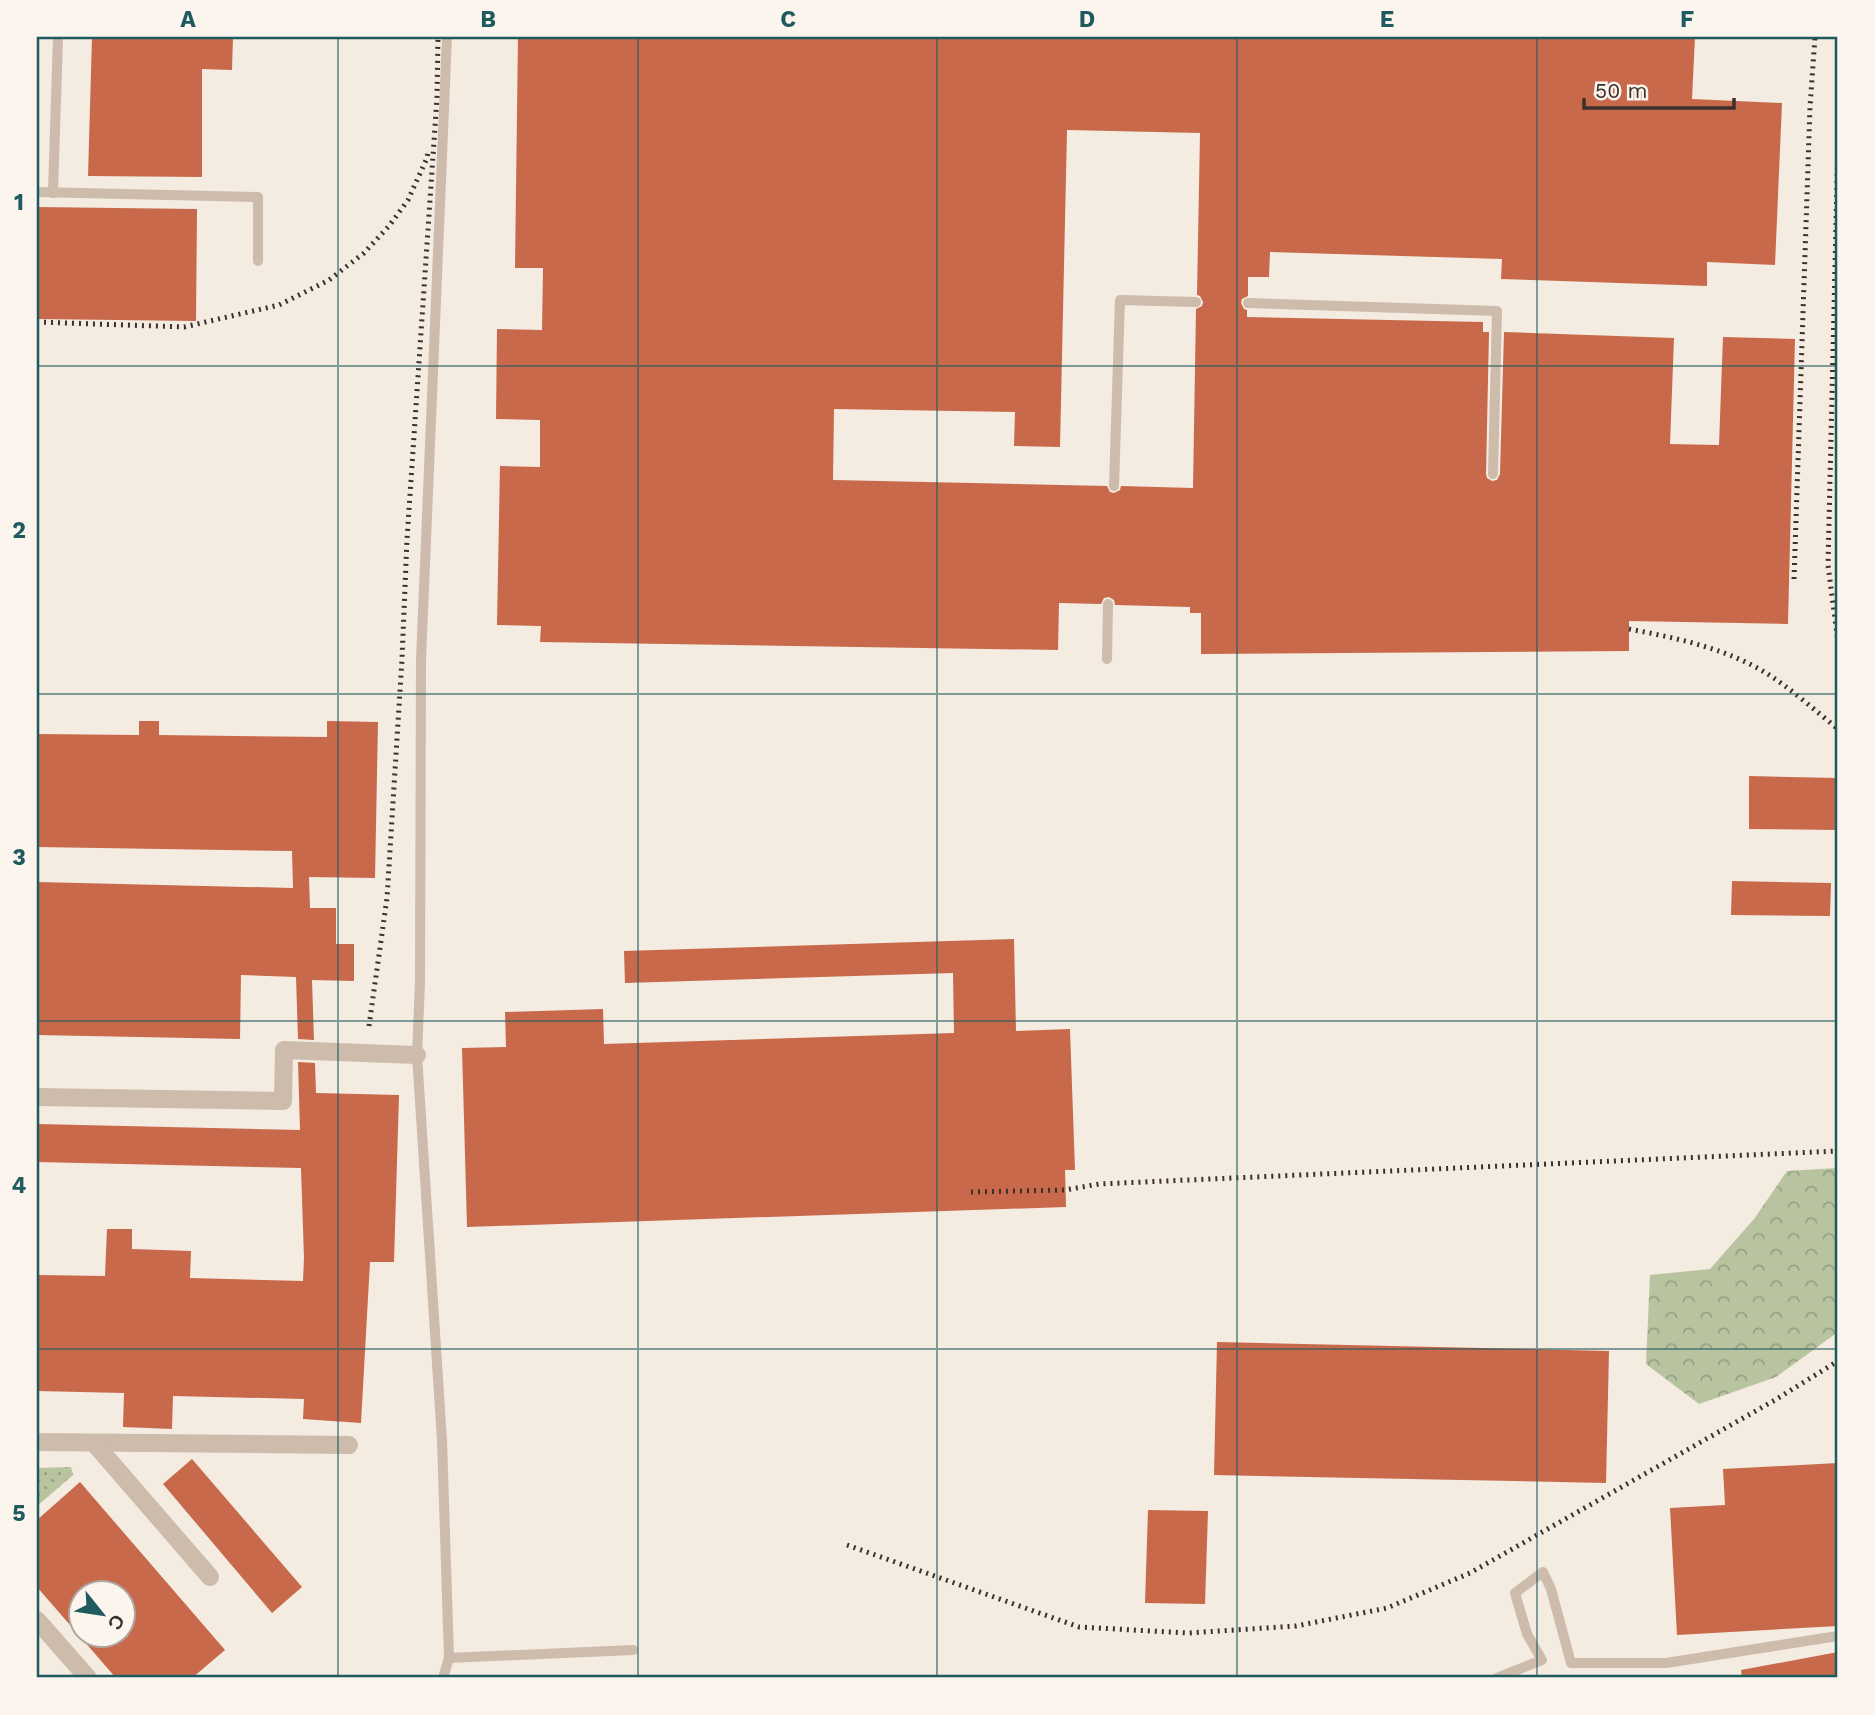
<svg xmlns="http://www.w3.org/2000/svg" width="1875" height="1715" viewBox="0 0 1875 1715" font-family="'Work Sans',sans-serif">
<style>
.grass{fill:url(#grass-dots)}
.forest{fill:url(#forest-crowns)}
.building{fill:#c8694b;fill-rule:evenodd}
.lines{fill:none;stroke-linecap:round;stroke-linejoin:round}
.service{stroke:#cdbbac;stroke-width:10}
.minor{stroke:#cdbbac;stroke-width:18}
.rail{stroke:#3b302b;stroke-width:5;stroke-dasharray:2 5;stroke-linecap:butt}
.grid{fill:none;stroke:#1f5a5e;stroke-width:2;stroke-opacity:0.55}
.neatline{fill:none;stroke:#1f5a5e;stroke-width:2.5}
.grid-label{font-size:23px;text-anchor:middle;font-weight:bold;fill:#1f5a5e}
</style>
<defs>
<pattern id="grass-dots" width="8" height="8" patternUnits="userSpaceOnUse" patternTransform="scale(1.75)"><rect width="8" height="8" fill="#b8c4a0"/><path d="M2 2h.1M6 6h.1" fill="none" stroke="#97a083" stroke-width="1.8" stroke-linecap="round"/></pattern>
<pattern id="forest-crowns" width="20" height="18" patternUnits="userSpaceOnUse" patternTransform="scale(1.75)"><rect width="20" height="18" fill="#b8c4a0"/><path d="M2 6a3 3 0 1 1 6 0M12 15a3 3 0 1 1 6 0" fill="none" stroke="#97a083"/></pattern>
</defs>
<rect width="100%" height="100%" fill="#f4ebe1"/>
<path class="grass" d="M71 1467 73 1475 37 1506V1468Z"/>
<path class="forest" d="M1838 1168V1332L1776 1377 1699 1404 1646 1364 1650 1275 1710 1269 1754 1219 1787 1171Z"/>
<g class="building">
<path d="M92 37H233L232 70 202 69V177L88 176Z"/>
<path d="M518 37H1695L1692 99 1782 103 1775 265 1707 262V286L1501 279 1502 259 1270 252 1269 277H1248V296L1242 299 1241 303 1244 309 1247 310V317L1483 322V332H1489L1486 474 1487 478 1492 481 1497 480 1500 474 1504 332 1674 338 1670 444 1719 445 1723 337 1795 339 1788 624 1629 621V651L1201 654V613H1190V607L1115 605 1114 600 1109 597 1104 598 1101 604 1059 603 1058 650 540 642 541 626 497 625 500 466 540 467V420L496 419 497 329 542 330 543 268H515ZM1067 130 1200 133 1197 295 1200 296 1203 302 1202 306 1196 309 1193 488 1121 486 1120 490 1114 493 1110 492 1107 486 833 480 834 409 1015 412 1014 446 1060 447Z"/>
<path d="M37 207 197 209 196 321 37 319Z"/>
<path d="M139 721H159V735L327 737V721L378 722 375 878 309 877 310 908H336V944H354V981L312 980 314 1040 298 1039 296 977 241 975 240 1039 37 1035V882L293 888 292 851 37 847V734L139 735Z"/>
<path d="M1749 776 1838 778V830L1749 829Z"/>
<path d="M1732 881 1831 883 1830 916 1731 915Z"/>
<path d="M1014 939 1016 1031 1070 1029 1075 1170H1065L1066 1207 467 1227 462 1048 506 1047 505 1012 603 1009 604 1044 954 1033 953 973 625 983 624 951Z"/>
<path d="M298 1062 315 1063 316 1093 399 1095 394 1262H370L361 1423 303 1419 304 1399 173 1396 172 1429 123 1427 124 1393 37 1391V1275L105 1276 107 1229H132V1249L191 1251 190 1278 303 1281 304 1258 301 1168 37 1162V1124L300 1130Z"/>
<path d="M1217 1342 1609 1351 1606 1483 1214 1475Z"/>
<path d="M192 1459 302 1587 272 1613 163 1484Z"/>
<path d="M1838 1463V1626L1677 1635 1670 1508 1725 1505 1723 1469Z"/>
<path d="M80 1482 225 1650 192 1678H116L37 1587V1520ZM80 1592H122V1634H80Z"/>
<path d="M1148 1510 1208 1511 1205 1604 1145 1603Z"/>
<path d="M1838 1652V1678H1742L1741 1670Z"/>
</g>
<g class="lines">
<g class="service">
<path d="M447 37 421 660 420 982 417 1055 442 1440 449 1658"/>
<path d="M37 192 258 197V261"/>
<path d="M53 193 58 37"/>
<path d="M1248 303 1497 311 1493 474"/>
<path d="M1114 486 1120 300 1196 302"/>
<path d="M1107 659 1108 604"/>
<path d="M443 1678 449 1658 633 1650"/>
<path d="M1497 1678 1542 1660 1527 1634 1515 1593 1543 1572 1551 1589 1571 1663H1666L1838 1636"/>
</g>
<g class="minor">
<path d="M37 1097 283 1101 284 1050 417 1055"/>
<path d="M37 1442 349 1445"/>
<path d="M94 1443 210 1577"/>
<path d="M37 1620 88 1678"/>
</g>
<g class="rail">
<path d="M1838 139 1828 565 1838 642"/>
<path d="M37 322 184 327 279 305 329 280 364 253 389 226 408 200 427 158 428 152"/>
<path d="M1794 579 1810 107 1815 37"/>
<path d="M1629 629C1676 638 1725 648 1766 673 1789 687 1817 712 1838 729"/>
<path d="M369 1026 387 898 402 659 407 539 437 97 438 37"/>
<path d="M971 1192 1065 1190 1099 1184 1838 1151"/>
<path d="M847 1545 1079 1627 1188 1633 1296 1626 1387 1608 1470 1573 1775 1400 1838 1361"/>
</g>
</g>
<path class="grid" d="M338 37V1678M638 37V1678M937 37V1678M1237 37V1678M1537 37V1678M37 366H1838M37 694H1838M37 1021H1838M37 1349H1838"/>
<rect width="1875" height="1715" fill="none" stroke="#fbf5ee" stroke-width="77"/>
<g transform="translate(102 1614) rotate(120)"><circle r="33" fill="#fbf5ee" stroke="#aea6a0" stroke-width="2"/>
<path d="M0-5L12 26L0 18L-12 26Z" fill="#1f5a5e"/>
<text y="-10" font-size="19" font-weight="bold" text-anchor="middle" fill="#3b302b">С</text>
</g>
<path d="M1584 98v10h150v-10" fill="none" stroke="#3b302b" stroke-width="3.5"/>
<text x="1595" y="98" font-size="21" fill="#3b302b" stroke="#fbf5ee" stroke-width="5" paint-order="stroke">50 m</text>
<rect x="38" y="38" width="1798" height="1638" class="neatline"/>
<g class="grid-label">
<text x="188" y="27">A</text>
<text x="488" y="27">B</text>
<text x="788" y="27">C</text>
<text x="1087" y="27">D</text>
<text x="1387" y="27">E</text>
<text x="1687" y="27">F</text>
<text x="19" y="210">1</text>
<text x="19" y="538">2</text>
<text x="19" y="865">3</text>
<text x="19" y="1193">4</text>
<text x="19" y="1521">5</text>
</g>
</svg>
